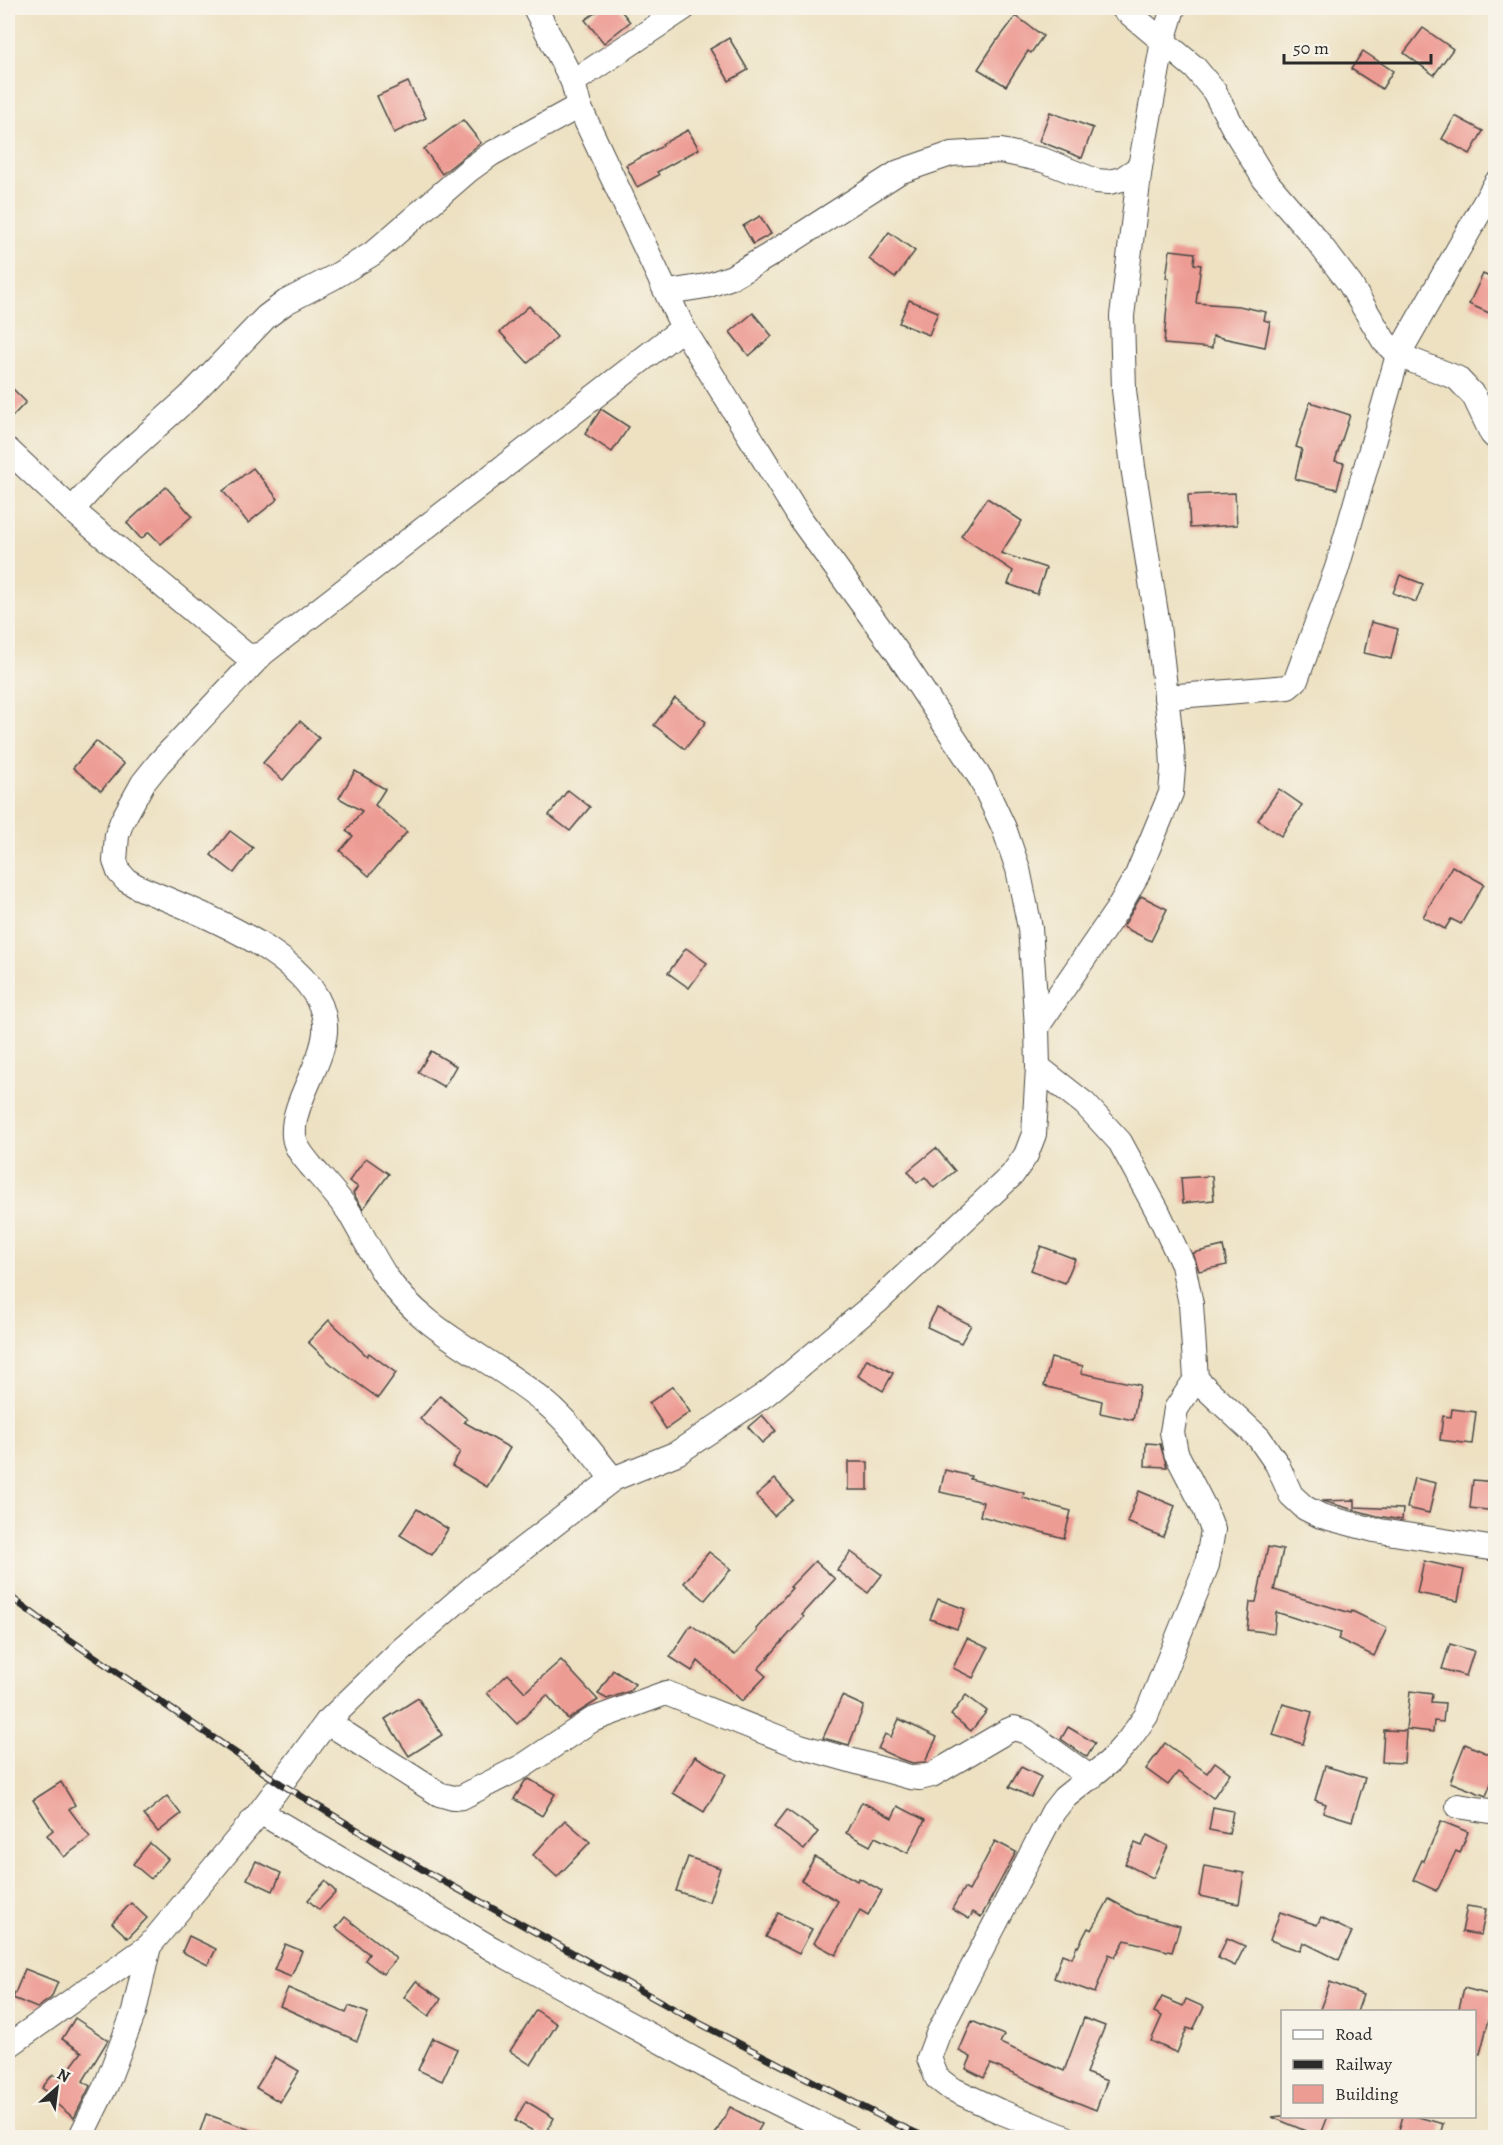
<svg xmlns="http://www.w3.org/2000/svg" width="1503" height="2145" viewBox="0 0 1503 2145" font-family="Alegreya,serif">
<style>
.building{fill:#ed9c94}
.lines{fill:none;stroke-linecap:round;stroke-linejoin:round}
.minor-casing{stroke:#484642;stroke-width:26}
.minor{stroke:#fff;stroke-width:24}
.rail-casing{stroke:#2b2b2b;stroke-width:7}
.rail{stroke:#f7f3e8;stroke-width:4.5;stroke-dasharray:14;stroke-linecap:butt}
</style>
<rect width="100%" height="100%" fill="#f7f3e8"/>
<filter id="ink" filterUnits="userSpaceOnUse"><feTurbulence type="fractalNoise" baseFrequency=".0167" numOctaves="2"/><feDisplacementMap in="SourceGraphic" scale="12" xChannelSelector="R" yChannelSelector="G"/><feConvolveMatrix kernelMatrix="1 2 1 2 8 2 1 2 1" color-interpolation-filters="sRGB"/></filter>
<filter id="wash" filterUnits="userSpaceOnUse"><feTurbulence type="fractalNoise" baseFrequency=".008" numOctaves="4" result="noise"/><feDisplacementMap in="SourceGraphic" scale="24" xChannelSelector="R" yChannelSelector="G"/><feGaussianBlur stdDeviation="1.35" result="paint"/><feColorMatrix in="noise" values="0 0 0 0 0 0 0 0 0 0 0 0 0 0 0 0 0 1.4 0 .05"/><feComposite in="paint" operator="in"/></filter>
<g filter="url(#wash)">
<rect width="100%" height="100%" fill="#ede1c2"/>
<g id="blocks">
<g class="building">
<path d="M602 8H619L630 22 604 43 585 20Z"/>
<path d="M1016 16 1043 36 1031 53 1028 51 1006 86 978 69 997 40H998Z"/>
<path d="M1423 28 1453 49 1434 75 1404 53Z"/>
<path d="M729 38 748 70 729 81 710 49Z"/>
<path d="M1363 51 1393 71 1382 89 1351 69Z"/>
<path d="M408 82 426 118 394 133 377 96Z"/>
<path d="M1050 112 1093 128 1082 158 1039 141Z"/>
<path d="M1455 116 1483 131 1470 154 1442 139Z"/>
<path d="M463 120 481 143 442 174 424 149Z"/>
<path d="M688 130 699 149 657 172 659 175 637 187 626 165 663 146 662 144Z"/>
<path d="M760 216 771 234 753 244 743 226Z"/>
<path d="M889 232 915 251 895 278 869 259Z"/>
<path d="M1170 250 1195 253 1194 264 1201 265 1196 303 1239 306 1266 312 1264 320 1270 322 1265 347 1213 336 1212 348 1164 344 1169 278H1166Z"/>
<path d="M1483 274 1496 280V316L1469 304Z"/>
<path d="M909 300 938 312 929 335 899 323Z"/>
<path d="M529 306 557 337 528 363 500 332Z"/>
<path d="M753 313 772 336 749 356 730 332Z"/>
<path d="M8 384 26 402 8 421Z"/>
<path d="M1310 402 1350 415 1335 461 1344 463 1337 489 1295 479 1302 449 1296 447Z"/>
<path d="M601 409 629 427 612 452 585 434Z"/>
<path d="M253 468 278 499 248 523 223 491Z"/>
<path d="M166 487 192 516 161 544 149 532 141 539 127 523Z"/>
<path d="M1235 493 1237 525 1190 528 1188 495Z"/>
<path d="M987 498 1022 521 1001 553 1046 568 1037 594 1008 584 1013 571 961 536Z"/>
<path d="M1400 575 1423 584 1416 602 1393 593Z"/>
<path d="M1371 622 1398 629 1391 659 1364 653Z"/>
<path d="M675 698 706 722 685 749 654 725Z"/>
<path d="M300 721 319 738 283 780 263 763Z"/>
<path d="M96 741 124 764 101 791 73 768Z"/>
<path d="M355 771 385 789 375 805 407 832 369 876 340 851 353 836 346 831 362 811 339 798Z"/>
<path d="M1279 789 1302 805 1281 836 1258 820Z"/>
<path d="M568 790 590 807 570 831 549 815Z"/>
<path d="M230 831 253 848 234 873 211 855Z"/>
<path d="M1452 866 1484 884 1461 924 1451 919 1445 929 1423 917Z"/>
<path d="M1141 896 1167 909 1151 941 1123 927Z"/>
<path d="M686 948 707 963 689 988 668 973Z"/>
<path d="M431 1051 456 1066 444 1087 418 1072Z"/>
<path d="M936 1148 955 1171 934 1188 925 1177 917 1183 908 1171Z"/>
<path d="M366 1158 389 1174 363 1209 353 1193 358 1187 349 1181Z"/>
<path d="M1212 1176 1214 1200 1183 1203 1181 1178Z"/>
<path d="M1041 1246 1075 1259 1065 1283 1031 1270Z"/>
<path d="M1223 1246 1227 1265 1199 1271 1193 1253Z"/>
<path d="M937 1308 971 1325 961 1343 927 1327Z"/>
<path d="M329 1320 367 1356 369 1353 396 1373 378 1398 331 1364 308 1342Z"/>
<path d="M1051 1358 1083 1366 1081 1373 1140 1385 1133 1420 1100 1413 1102 1401 1044 1386Z"/>
<path d="M867 1359 893 1373 883 1391 858 1376Z"/>
<path d="M673 1386 690 1412 666 1429 649 1403Z"/>
<path d="M440 1396 467 1419 464 1422 510 1448 487 1487 452 1466 460 1452 420 1419Z"/>
<path d="M1452 1409 1476 1412 1472 1444 1440 1440 1443 1416 1451 1417Z"/>
<path d="M762 1415 776 1431 762 1443 748 1427Z"/>
<path d="M1146 1443 1160 1444 1167 1467 1145 1466Z"/>
<rect x="848" y="1462" width="20" height="28"/>
<path d="M945 1470 971 1476 970 1479 1024 1493 1023 1498 1071 1511 1064 1538 980 1516 983 1502 940 1492Z"/>
<path d="M1414 1478 1436 1483 1429 1513 1407 1508Z"/>
<path d="M775 1479 793 1500 774 1516 756 1495Z"/>
<path d="M1473 1480 1496 1482V1511L1470 1508Z"/>
<path d="M1139 1491 1175 1506 1163 1537 1127 1522Z"/>
<path d="M1355 1500V1507L1403 1509 1402 1520 1377 1516 1322 1501Z"/>
<path d="M417 1509 448 1529 432 1555 400 1535Z"/>
<path d="M1268 1547 1283 1550 1274 1590 1351 1613 1352 1611 1387 1628 1374 1656 1338 1639 1341 1633 1276 1612 1274 1633 1247 1630 1250 1602H1256Z"/>
<path d="M709 1552 731 1569 705 1600 684 1583Z"/>
<path d="M851 1552 882 1575 868 1593 837 1570Z"/>
<path d="M815 1561 835 1579 802 1615 804 1617 758 1669 766 1676 742 1701 698 1661 692 1671 670 1657 691 1625 735 1655 757 1631 756 1629 792 1588 790 1587Z"/>
<path d="M1424 1561 1464 1570 1458 1601 1417 1593Z"/>
<path d="M938 1599 965 1609 957 1629 930 1619Z"/>
<path d="M967 1638 988 1648 973 1678 953 1668Z"/>
<path d="M1450 1644 1474 1651 1466 1676 1442 1669Z"/>
<path d="M561 1660 598 1700 568 1719 547 1695 517 1724 487 1693 508 1674 525 1692Z"/>
<path d="M613 1670 635 1684 630 1691 607 1699 598 1694Z"/>
<path d="M1410 1691 1432 1694 1431 1702 1445 1703 1443 1722 1434 1721 1433 1732 1406 1729Z"/>
<path d="M966 1695 987 1711 971 1731 951 1715Z"/>
<path d="M842 1696 864 1706 849 1745 823 1738Z"/>
<path d="M418 1698 442 1735 409 1756 385 1719Z"/>
<path d="M1283 1704 1312 1712 1303 1744 1273 1735Z"/>
<path d="M899 1719 937 1737 925 1762 913 1763 900 1759 878 1749 885 1734 891 1737Z"/>
<path d="M1068 1727 1095 1743 1087 1757 1061 1739Z"/>
<path d="M1384 1730 1406 1731 1404 1763 1382 1762Z"/>
<path d="M1165 1743 1207 1773 1215 1762 1230 1773 1213 1798 1178 1772 1168 1785 1146 1769Z"/>
<path d="M1465 1744 1496 1757V1771L1486 1796 1450 1782Z"/>
<path d="M695 1756 726 1774 704 1812 673 1793Z"/>
<path d="M1325 1766 1365 1778 1352 1821 1323 1812 1326 1804 1315 1800Z"/>
<path d="M1021 1767 1041 1777 1031 1797 1009 1787Z"/>
<path d="M529 1779 555 1794 542 1816 514 1799 525 1781Z"/>
<path d="M61 1782 75 1805 69 1809 90 1837 64 1857 47 1835 53 1830 33 1800Z"/>
<path d="M167 1796 181 1814 158 1832 144 1815Z"/>
<path d="M862 1802 892 1818 898 1806 925 1820 908 1853 875 1837 870 1846 846 1833Z"/>
<path d="M1213 1807 1233 1811 1229 1834 1209 1830Z"/>
<path d="M787 1810 818 1832 804 1850 774 1827Z"/>
<path d="M565 1820 590 1842 557 1877 533 1855Z"/>
<path d="M1441 1821 1468 1832 1460 1853 1456 1851 1437 1891 1413 1880 1422 1860 1424 1861Z"/>
<path d="M1147 1835 1168 1846 1153 1878 1125 1864 1135 1843 1142 1846Z"/>
<path d="M995 1841 1016 1852 981 1917 973 1912 969 1919 952 1909 964 1888 969 1891Z"/>
<path d="M150 1843 168 1859 151 1879 133 1864Z"/>
<path d="M688 1857 720 1868 709 1902 676 1891Z"/>
<path d="M815 1857 857 1881 859 1878 882 1891 868 1915 860 1910 836 1955 814 1943 838 1901 801 1880Z"/>
<path d="M256 1861 281 1873 273 1891 247 1879Z"/>
<path d="M1204 1866 1244 1873 1239 1904 1199 1896Z"/>
<path d="M325 1881 336 1892 319 1910 308 1900Z"/>
<path d="M1109 1899 1136 1914 1180 1926 1172 1952 1125 1940 1115 1957 1109 1954 1095 1993 1054 1978 1062 1954 1072 1958 1077 1946 1078 1947 1088 1928 1092 1930Z"/>
<path d="M131 1903 147 1918 128 1938 112 1923Z"/>
<path d="M1467 1906 1486 1909 1481 1935 1462 1932Z"/>
<path d="M1280 1912 1317 1925 1321 1917 1352 1932 1339 1960 1303 1942 1300 1951 1270 1940Z"/>
<path d="M778 1913 812 1929 799 1954 766 1937Z"/>
<path d="M345 1917 386 1949 396 1959 383 1974 365 1960 369 1954 336 1928Z"/>
<path d="M189 1936 216 1949 208 1965 182 1952Z"/>
<path d="M1227 1938 1245 1946 1235 1966 1218 1958Z"/>
<path d="M285 1944 302 1951 291 1977 274 1970Z"/>
<path d="M25 1969 58 1982 51 1998 37 2008 13 1998Z"/>
<path d="M416 1981 441 1999 429 2016 404 1997Z"/>
<path d="M1330 1982 1363 1995 1357 2012H1319Z"/>
<path d="M288 1988 346 2013 349 2006 368 2013 357 2041 280 2006Z"/>
<path d="M1464 1988 1495 1996 1480 2054 1474 2053V2012H1458Z"/>
<path d="M1162 1997 1183 2006 1186 1999 1204 2007 1193 2030 1187 2028 1177 2053 1151 2041 1162 2016 1154 2012Z"/>
<path d="M536 2010 557 2024 531 2065 510 2051Z"/>
<path d="M75 2018 108 2040 83 2081 90 2086 74 2118 49 2098 52 2095 42 2088 53 2074 61 2080 82 2052 62 2039Z"/>
<path d="M1084 2018 1105 2026 1086 2073 1107 2081 1096 2110 1059 2095 991 2064 984 2078 966 2069 971 2057 959 2051 972 2021 1004 2035 1000 2043 1064 2071Z"/>
<path d="M433 2038 457 2049 442 2081 418 2070Z"/>
<path d="M275 2057 299 2071 280 2102 256 2088Z"/>
<path d="M526 2101 554 2118 544 2137 515 2121Z"/>
<path d="M730 2107 762 2124 754 2138H713Z"/>
<path d="M206 2114 265 2135V2138H208L199 2134Z"/>
<path d="M1282 2116H1328L1320 2137 1272 2117Z"/>
<path d="M1403 2116H1415L1443 2124 1439 2138H1411L1398 2134Z"/>
</g>
</g>
</g>
<g filter="url(#ink)">
<use href="#blocks" fill-opacity="0" stroke="#484642" stroke-width="1.5"/>
<g class="lines">
<g class="minor-casing">
<g id="minor">
<path d="M1123 8 1195 68 1214 91 1234 129 1265 180 1315 238 1350 284 1384 341 1398 355 1457 378 1474 396 1492 434 1496 438"/>
<path d="M573 82 684 8"/>
<path d="M668 292 706 286 732 277 768 256 899 172 951 154 1001 151 1043 160 1096 181 1109 182 1122 179 1140 167"/>
<path d="M8 450 72 510 246 655 253 656 262 654"/>
<path d="M72 510 110 468 188 398 266 317 286 302 334 277 372 254 469 170 491 154 579 106"/>
<path d="M1166 697 1288 687 1296 680 1337 568 1398 355 1496 183"/>
<path d="M1037 1027 1117 910 1137 875 1171 793 1173 768 1172 748 1158 626 1133 467 1124 390 1122 316 1140 167 1163 41 1173 8"/>
<path d="M1038 1067 1085 1104 1120 1142 1158 1212 1183 1265 1191 1304 1196 1379 1176 1409 1172 1432 1176 1453 1205 1509 1213 1530 1207 1565 1146 1716 1128 1741 1109 1762 1064 1798 1053 1812 938 2034 929 2058 937 2078 950 2088 999 2111 1066 2138"/>
<path d="M1196 1379 1259 1438 1277 1464 1291 1495 1305 1508 1321 1516 1374 1530 1496 1549"/>
<path d="M613 1479C592 1454 572 1425 547 1404 495 1359 424 1334 385 1275 372 1255 361 1232 349 1212 338 1196 324 1181 311 1166 304 1157 295 1148 294 1136 291 1104 322 1066 325 1032 330 958 193 911 138 887L126 880 119 872 115 861 117 835 122 821 143 783 159 763 262 654 683 328"/>
<path d="M327 1722 439 1794 453 1798 462 1797 523 1766 592 1720 666 1693 800 1746 910 1777 920 1778 932 1775 1007 1731 1014 1728 1027 1732 1091 1778"/>
<path d="M1458 1806 1496 1812"/>
<path d="M260 1812 491 1948 733 2081 848 2138"/>
<path d="M8 2046 149 1946 260 1812 327 1722 400 1651 477 1584 613 1479 677 1453 766 1394 878 1301 1012 1175 1026 1155 1034 1134 1038 1067 1037 1027 1030 928 1018 869 1004 828 981 779 897 652 802 521 683 328 579 106 573 82 535 8"/>
<path d="M80 2138 107 2083 134 2012 149 1946"/>
</g>
</g>
<use href="#minor" class="minor"/>
<g class="rail-casing">
<path id="rail" d="M8 1595 51 1627 281 1784 427 1872 697 2022 896 2124 927 2138"/>
</g>
<use href="#rail" class="rail"/>
</g>
</g>
<rect width="1503" height="2145" fill="none" stroke="#f7f3e8" stroke-width="30"/>
<rect x="1281" y="2010" width="195" height="108" fill="#f7f3e8" stroke="#a5a39c" stroke-width="1.5"/>
<rect x="1293" y="2030" width="30" height="9" fill="#ffffff" stroke="#a5a39c" stroke-width="1.5"/>
<text x="1335" y="2040" font-size="18" fill="#2b2b2b">Road</text>
<rect x="1293" y="2060" width="30" height="9" fill="#2b2b2b" stroke="#a5a39c" stroke-width="1.5"/>
<text x="1335" y="2070" font-size="18" fill="#2b2b2b">Railway</text>
<rect x="1293" y="2085" width="30" height="18" fill="#ed9c94" stroke="#a5a39c" stroke-width="1.5"/>
<text x="1335" y="2100" font-size="18" fill="#2b2b2b">Building</text>
<g transform="translate(57 2088) rotate(28)" stroke="#f7f3e8" stroke-width="4.5" paint-order="stroke">
<path d="M0-4.5L10 22L0 15L-10 22Z" fill="#2b2b2b"/>
<text y="-9" font-size="16" font-weight="bold" text-anchor="middle" fill="#2b2b2b">N</text>
</g>
<path d="M1284 54v9h147v-9" fill="none" stroke="#2b2b2b" stroke-width="3"/>
<text x="1293" y="54" font-size="18" fill="#2b2b2b" stroke="#f7f3e8" stroke-width="4.5" paint-order="stroke">50 m</text>
</svg>
